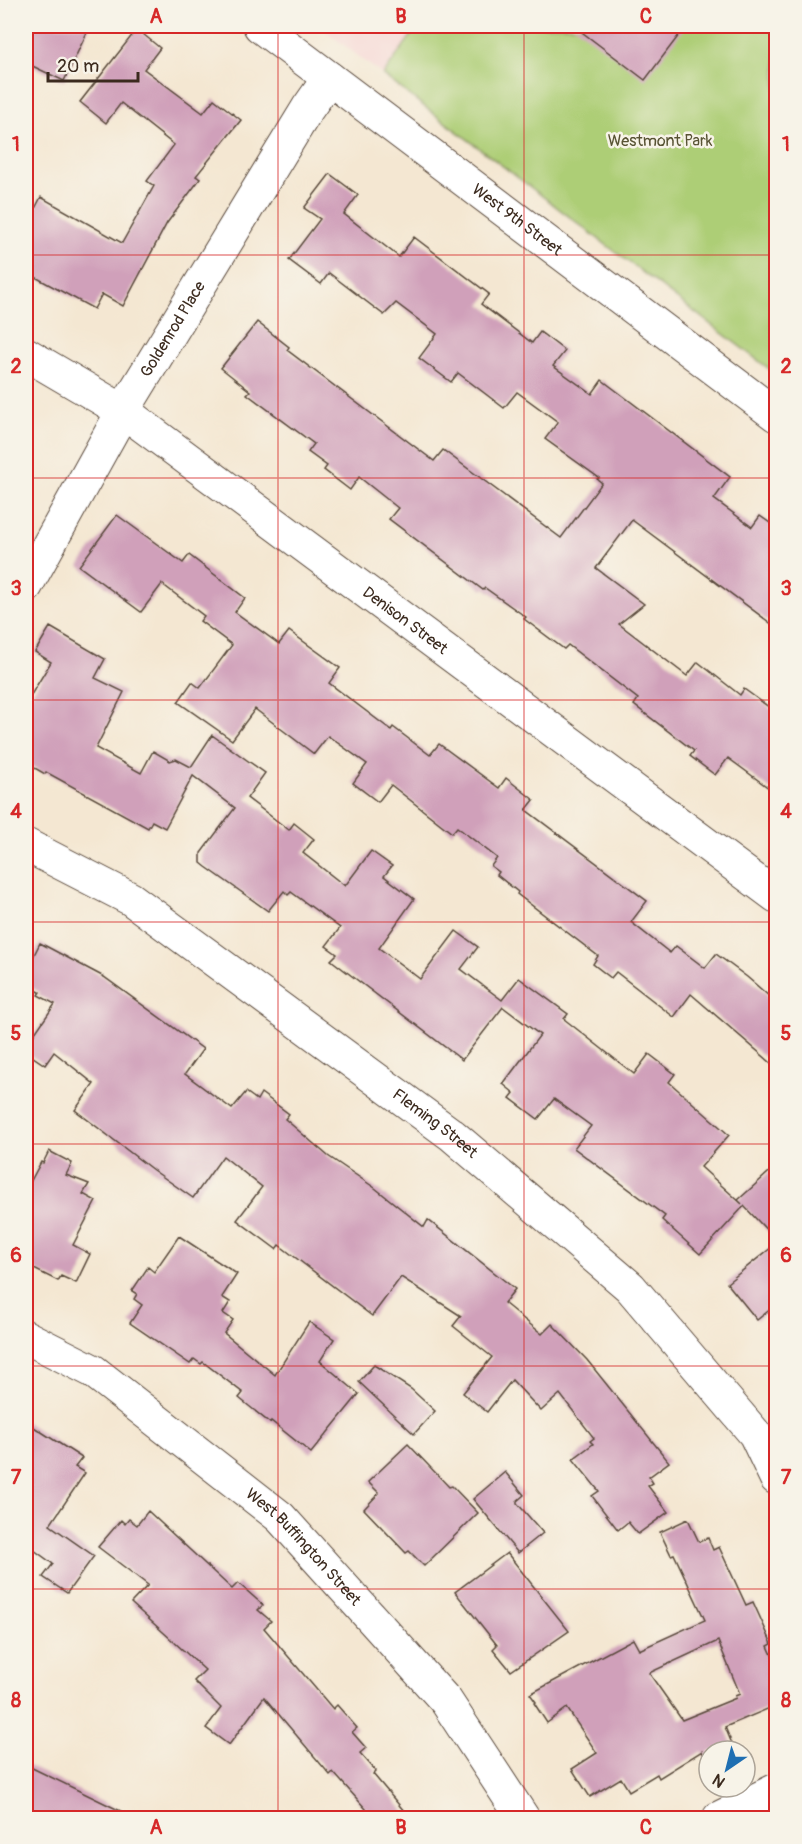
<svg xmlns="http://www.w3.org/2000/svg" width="802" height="1844" viewBox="0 0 802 1844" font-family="Pangolin,sans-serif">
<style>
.built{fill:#f7cfd0}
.green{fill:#adce76;stroke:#747c4a;stroke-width:1.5}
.building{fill:#d0a0ba;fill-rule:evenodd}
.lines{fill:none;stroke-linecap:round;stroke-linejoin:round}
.street-casing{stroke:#574639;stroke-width:35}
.street{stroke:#fff;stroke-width:33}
.grid{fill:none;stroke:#d62828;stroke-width:1.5;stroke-opacity:0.55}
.labels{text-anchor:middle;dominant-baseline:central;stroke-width:5;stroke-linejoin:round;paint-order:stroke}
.park-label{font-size:16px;fill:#585334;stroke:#f7f3e8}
.street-label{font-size:16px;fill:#3b2a1e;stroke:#f7f3e8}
.neatline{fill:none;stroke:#d62828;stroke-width:2}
.grid-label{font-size:20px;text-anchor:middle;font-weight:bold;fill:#d62828}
</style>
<rect width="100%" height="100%" fill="#f7f3e8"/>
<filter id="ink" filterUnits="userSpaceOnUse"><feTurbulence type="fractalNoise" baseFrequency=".0167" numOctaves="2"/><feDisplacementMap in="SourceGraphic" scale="12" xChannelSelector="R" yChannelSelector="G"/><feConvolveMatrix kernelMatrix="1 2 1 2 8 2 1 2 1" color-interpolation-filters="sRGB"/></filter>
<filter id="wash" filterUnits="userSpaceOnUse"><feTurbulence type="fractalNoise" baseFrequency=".008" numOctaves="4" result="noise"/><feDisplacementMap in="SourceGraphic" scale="24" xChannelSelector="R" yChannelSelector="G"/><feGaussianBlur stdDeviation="1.35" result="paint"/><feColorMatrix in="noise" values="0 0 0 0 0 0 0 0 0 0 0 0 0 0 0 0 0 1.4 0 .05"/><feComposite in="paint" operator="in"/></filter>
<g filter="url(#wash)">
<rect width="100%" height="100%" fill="#f4e7d2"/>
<path class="built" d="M319 26H418L383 75Z"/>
<path class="green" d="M418 26H776V374L383 75Z"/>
<g id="blocks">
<g class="building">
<path d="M26 26H90L64 81 26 63Z"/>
<path d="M574 26H686L645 80Z"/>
<path d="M137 29 160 48 144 69 203 113 214 99 241 120 196 176 200 179 167 223 123 306 102 294 94 309 26 272V226L41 197 122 243 154 186 147 181 174 145 121 103 106 123 80 102Z"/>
<path d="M330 174 358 195 344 214 399 257 414 237 489 294 481 304 532 343 540 332 565 351 553 366 592 394 602 380 730 477 714 499 752 527 760 516 777 528V628L632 520 596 568 644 604 619 624 687 676 698 662 740 695 744 689 777 713V794L728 758 715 775 690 756 694 751 634 705 638 699 568 645 564 649 524 619 526 617 485 588 483 590 389 519 398 508 359 477 350 490 324 470 327 466 308 452 314 444 247 394 250 391 221 368 257 322 289 347 287 350 434 461 443 450 561 538 602 483 597 479 599 478 545 439 558 422 517 392 504 408 458 373 451 382 419 358 437 334 396 303 384 315 329 273 321 284 289 260 320 219 304 208Z"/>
<path d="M117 515 183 563 189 555 245 598 235 612 279 644 289 631 340 668 329 683 391 730 393 727 430 755 439 744 499 788 506 778 534 800 526 810 647 901 631 922 670 953 676 946 705 968 716 954 747 977 777 1003V1068L691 994 674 1017 616 972 611 978 593 964 598 956 517 894 518 892 497 875 499 872 491 866 497 858 457 827 452 833 391 785 378 802 353 783 367 764 328 736 314 754 255 709 232 740 178 702 192 682 200 688 232 645 200 621 204 616 162 584 141 612 79 566Z"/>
<path d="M50 627 105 659 95 678 124 692 96 748 141 773 153 751 170 761 176 759 191 767 212 735 265 773 247 798 289 830 294 823 314 839 303 853 345 886 371 851 392 866 384 876 414 899 379 948 420 979 456 931 478 947 461 969 502 1000 519 978 568 1014 564 1019 634 1074 649 1054 675 1074 669 1082 729 1135 701 1167 742 1204 738 1200 777 1165V1241L744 1206 700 1254 662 1220 665 1216 574 1148 591 1126 554 1099 538 1119 510 1098 514 1093 503 1084 540 1035 503 1007 462 1060 331 960 337 954 326 946 340 928 291 892 288 895 284 891 268 911 206 867 201 863V853L235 808 193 776 165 828 152 821 148 828 46 772 45 774 26 763V703L51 662 35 652Z"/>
<path d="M40 943 104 977 203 1049 185 1074 232 1109 246 1092 257 1100 261 1093 289 1114 285 1119 328 1156 375 1188 424 1227 428 1220 515 1289 504 1303 542 1334 552 1324 587 1360 669 1462 649 1477 653 1483 648 1486 668 1512 638 1534 628 1522 618 1530 592 1496 599 1491 573 1459 593 1444 590 1441 594 1438 560 1394 541 1411 512 1380 487 1412 463 1393 492 1357 453 1326 461 1316 401 1277 372 1316 279 1245 276 1249 237 1220 262 1187 223 1156 193 1198 153 1170 75 1110 94 1084 54 1052 45 1065 26 1052V1046L55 1004 38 995 40 992 26 985V971Z"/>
<path d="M49 1151 72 1163 66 1175 89 1184 83 1194 96 1201 73 1245 90 1254 76 1283 61 1276 58 1281 26 1265V1190L41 1162 43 1163Z"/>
<path d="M179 1236 237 1274 222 1297 230 1302 223 1313 233 1320 224 1333 275 1375 309 1322 334 1339 320 1361 359 1394 311 1453 271 1421 270 1423 239 1398 243 1393 203 1362 201 1364 194 1359 190 1364 130 1323 142 1305 134 1299 137 1294 132 1291 148 1267 154 1272Z"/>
<path d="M777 1243V1304L757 1320 727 1283Z"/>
<path d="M374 1365 411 1389 435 1411 414 1434 359 1382Z"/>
<path d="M26 1422 82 1458 75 1467 85 1473 50 1525 94 1556 67 1593 43 1577 53 1564 34 1550 26 1563Z"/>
<path d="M408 1444 449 1487 452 1486 478 1513 424 1566 409 1551 406 1553 364 1509 379 1493 368 1482Z"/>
<path d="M505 1472 524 1495 517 1501V1503L543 1533 518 1553 473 1499Z"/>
<path d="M148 1511 232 1589 238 1583 263 1605 258 1610 271 1621 264 1628 333 1709 337 1705 357 1728 352 1732 366 1748 360 1753 376 1771 373 1774 410 1818H374L333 1772 330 1775 264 1697 229 1745 206 1728 221 1708 194 1681 205 1670 131 1603 148 1585 98 1547 121 1520 125 1524 129 1519 137 1525Z"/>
<path d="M688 1519 699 1542 708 1538 713 1550 719 1547 746 1605 753 1602 772 1644 768 1646 777 1666V1705L725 1727 733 1746 721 1751H709V1756L705 1758 702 1751 659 1778 657 1774 629 1791 621 1778 590 1797 572 1769 597 1753 567 1708 547 1723 534 1703 536 1702 530 1694 633 1639 639 1650 705 1620 674 1554 671 1555 660 1532ZM718 1641 740 1694 735 1696 736 1698 682 1720 649 1673Z"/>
<path d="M507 1553 569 1631 511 1671 493 1649 497 1645 455 1592Z"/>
<path d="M26 1765 135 1818H26Z"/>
</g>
</g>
</g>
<g filter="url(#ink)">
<use href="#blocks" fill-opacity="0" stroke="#574639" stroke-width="1.5"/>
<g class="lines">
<g class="street-casing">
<g id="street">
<path id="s1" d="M260 26 776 415"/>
<path id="s2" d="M26 354 123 411 776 896"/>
<path id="s3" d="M26 586 123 411 308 108 329 78"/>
<path id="s4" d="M26 845 131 899 452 1135 630 1287 755 1434 776 1478"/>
<path id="s5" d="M26 1337 93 1371 280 1517 446 1701 523 1818"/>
<path d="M719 1818 776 1790"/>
</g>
</g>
<use href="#street" class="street"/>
</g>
</g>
<path class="grid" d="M278 26V1818M524 26V1818M26 255H776M26 478H776M26 700H776M26 922H776M26 1144H776M26 1366H776M26 1589H776"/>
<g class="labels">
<g class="park-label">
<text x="660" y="141">Westmont Park</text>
</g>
<g class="street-label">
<text stroke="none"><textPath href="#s1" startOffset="322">West 9th Street</textPath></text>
<text stroke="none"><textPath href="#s3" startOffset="296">Goldenrod Place</textPath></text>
<text stroke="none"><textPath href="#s2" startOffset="464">Denison Street</textPath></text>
<text stroke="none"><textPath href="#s4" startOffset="496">Fleming Street</textPath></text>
<text stroke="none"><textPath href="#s5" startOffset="350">West Buffington Street</textPath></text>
</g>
</g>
<rect width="802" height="1844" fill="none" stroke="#f7f3e8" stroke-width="66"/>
<g transform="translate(727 1769) rotate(215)"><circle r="28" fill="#f7f3e8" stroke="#aca397" stroke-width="1.5"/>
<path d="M0-4.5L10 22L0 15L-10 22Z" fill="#1f6fb2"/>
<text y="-9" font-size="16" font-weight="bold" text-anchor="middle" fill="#3b2a1e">N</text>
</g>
<path d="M48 72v9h90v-9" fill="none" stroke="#3b2a1e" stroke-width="3"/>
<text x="57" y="72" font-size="18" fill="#3b2a1e" stroke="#f7f3e8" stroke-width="4.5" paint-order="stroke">20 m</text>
<rect x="33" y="33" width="736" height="1778" class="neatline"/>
<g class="grid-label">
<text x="156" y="23">A</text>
<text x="401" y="23">B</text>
<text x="646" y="23">C</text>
<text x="16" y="151">1</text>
<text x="786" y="151">1</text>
<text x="16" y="373">2</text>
<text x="786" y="373">2</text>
<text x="16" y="595">3</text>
<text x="786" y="595">3</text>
<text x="16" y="818">4</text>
<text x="786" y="818">4</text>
<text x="16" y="1040">5</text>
<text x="786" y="1040">5</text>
<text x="16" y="1262">6</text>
<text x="786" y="1262">6</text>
<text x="16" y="1484">7</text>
<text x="786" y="1484">7</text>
<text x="16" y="1707">8</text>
<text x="786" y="1707">8</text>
<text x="156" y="1834">A</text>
<text x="401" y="1834">B</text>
<text x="646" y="1834">C</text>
</g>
</svg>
